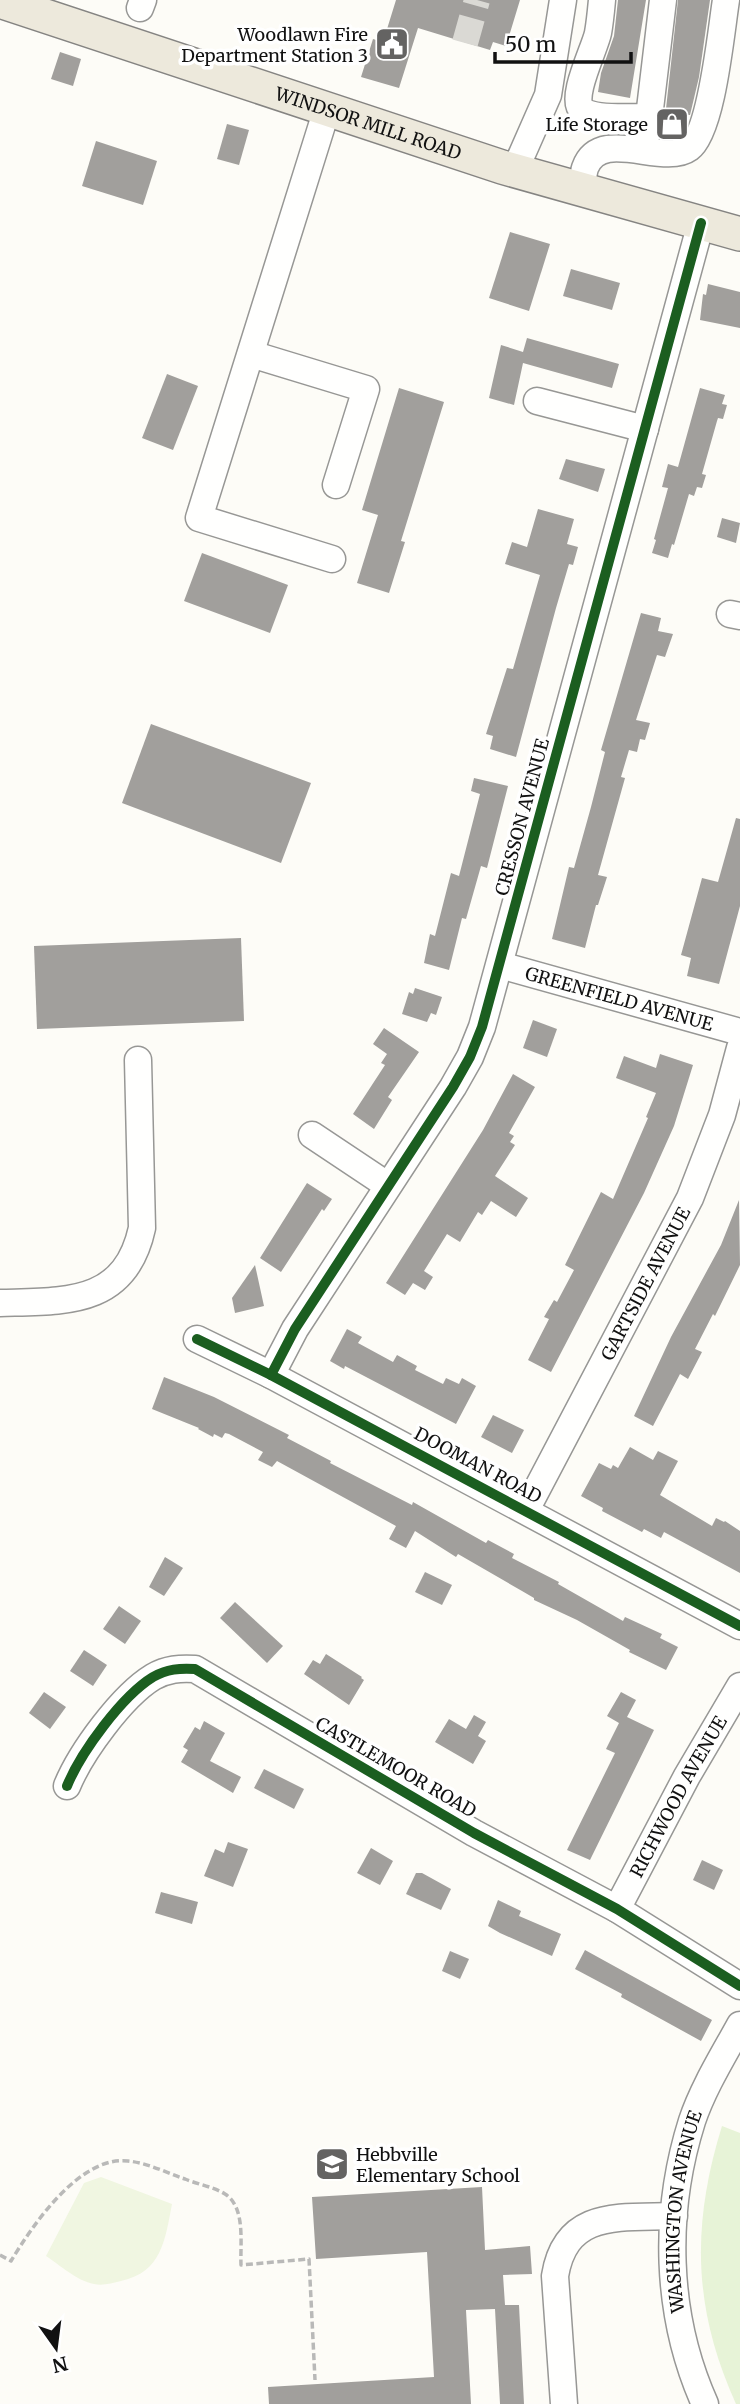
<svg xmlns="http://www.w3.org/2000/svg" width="740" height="2404" viewBox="0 0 740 2404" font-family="Merriweather,serif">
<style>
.green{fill:#e7f3d7}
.pitch{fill:#f0f6e1}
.building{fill:#a19f9c}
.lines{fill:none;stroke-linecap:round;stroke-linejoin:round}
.minor-tunnel{stroke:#dad9d4;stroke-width:26;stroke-dasharray:26 13;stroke-linecap:butt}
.minor-casing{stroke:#979795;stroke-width:29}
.major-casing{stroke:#858482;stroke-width:36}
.path{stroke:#b9b9b8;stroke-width:3.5;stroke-dasharray:7 3.5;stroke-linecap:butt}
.minor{stroke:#fffffe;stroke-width:26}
.major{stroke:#ede9dc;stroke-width:33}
.cycleway-casing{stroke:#fff;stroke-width:15}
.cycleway{stroke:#1b5e20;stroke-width:10}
.labels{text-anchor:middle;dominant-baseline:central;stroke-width:7;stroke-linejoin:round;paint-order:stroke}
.poi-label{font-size:18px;fill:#111;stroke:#fff;text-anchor:end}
.street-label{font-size:18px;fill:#111;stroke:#fff}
</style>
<rect width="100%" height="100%" fill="#fdfcf7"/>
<path class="green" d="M722 2126 740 2133V2404H736C693 2309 691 2226 722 2126Z"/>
<path class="pitch" d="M101 2177 172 2204C165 2240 162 2272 121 2281 112 2283 103 2286 94 2284 77 2281 60 2265 46 2256L84 2183Z"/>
<g class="building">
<path d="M396 0H520L506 46 493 42 490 50 418 28 399 88 361 77 373 39 383 42Z"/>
<path d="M618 0H646L630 98 598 92 601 73 614 36Z"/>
<path d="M678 0H710L699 77 690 115H687L686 125 679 135 669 137 663 136Z"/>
<path d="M60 52 81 59 73 86 51 79Z"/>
<path d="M227 124 249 130 239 165 217 159Z"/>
<path d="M96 141 157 161 143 205 82 186Z"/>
<path d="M510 232 550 244 529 311 489 298Z"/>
<path d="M571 269 620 283 612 310 563 296Z"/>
<path d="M708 284 740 292V328L700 320 703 294 706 295Z"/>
<path d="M527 338 619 364 612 388 523 363 514 405 489 398 501 345 523 352Z"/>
<path d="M167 374 198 386 173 450 142 438Z"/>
<path d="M399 388 444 402 401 541 405 542 389 593 357 583 378 515 362 510Z"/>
<path d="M700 388 725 395 722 404 727 405 723 419 718 418 717 421 702 474 706 475 702 488 697 487 694 496 689 494 674 545 672 544 668 558 652 553 656 540 654 539 668 488 662 487 668 464 678 467Z"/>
<path d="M566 459 605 469 598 492 559 479Z"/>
<path d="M538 509 574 519 567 544 578 547 573 565 569 564 556 608 516 757 490 749 493 736 486 734 507 668 513 669 540 575 505 564 512 542 527 547Z"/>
<path d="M722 518 740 523 736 543 717 537Z"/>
<path d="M202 553 288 585 270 633 184 601Z"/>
<path d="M641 613 661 618 658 631 673 634 665 657 657 655 636 720 650 723 645 740 640 739 637 752 629 750 621 777 625 778 598 875 607 877 598 905H596L585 948 552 939 569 867 574 868 591 807 605 752 601 750Z"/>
<path d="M151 724 311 783 281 863 122 803Z"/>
<path d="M474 778 508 786 487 868 481 866 466 919 462 918 449 970 424 963 430 934 435 936 451 873 459 876 480 794 471 791Z"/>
<path d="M736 818 740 819V906L719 984 687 976 691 958 681 955 702 878 718 882Z"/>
<path d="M241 938 244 1021 37 1029 34 946Z"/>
<path d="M415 988 442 997 436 1015 431 1013 427 1022 402 1014 409 992 413 994Z"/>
<path d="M533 1020 557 1029 547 1057 523 1048Z"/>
<path d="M384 1028 419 1052 388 1097 392 1100 374 1129 353 1114 385 1065 381 1063 387 1054 373 1044Z"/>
<path d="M660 1054 693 1065 674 1126 644 1193 551 1372 528 1360 549 1319 544 1317 554 1300 557 1302 574 1270 565 1265 601 1192 613 1199 648 1118 646 1117 656 1093 616 1078 624 1056 656 1068Z"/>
<path d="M513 1074 535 1087 509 1133 514 1136 510 1142 515 1145 495 1176 528 1198 516 1217 491 1201 482 1215 478 1212 460 1242 447 1234 424 1271 433 1277 425 1290 413 1283 405 1295 386 1283 483 1130Z"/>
<path d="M307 1183 332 1199 324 1211 322 1209 281 1272 260 1258Z"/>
<path d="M739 1200 740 1265 715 1316 713 1314 695 1349 702 1352 688 1379 680 1374 653 1426 634 1416 671 1337 721 1245Z"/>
<path d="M255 1265 264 1306 235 1313 232 1298Z"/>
<path d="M347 1329 362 1337 358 1343 393 1362 397 1355 417 1366 415 1370 443 1384 446 1378 459 1384 462 1378 476 1386 456 1424 345 1366 344 1369 330 1361Z"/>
<path d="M164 1377 214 1397 289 1435 287 1438 331 1461 330 1463 412 1505 413 1502 486 1543 488 1540 514 1554 512 1558 559 1582 558 1584 623 1621 625 1617 662 1634 660 1638 678 1647 666 1670 629 1652 630 1650 577 1620 534 1600V1598L522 1591 458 1554 456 1557 415 1531 406 1548 389 1539 396 1526 277 1461 272 1467 258 1460 263 1452 229 1434 225 1433 222 1438 214 1434 213 1437 198 1429 199 1428 152 1409Z"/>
<path d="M493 1415 524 1430 512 1453 481 1437Z"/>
<path d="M630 1447 653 1460 658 1451 678 1461 660 1495 712 1526 716 1518 724 1522 725 1521 740 1531V1573L664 1532 661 1538 644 1529 642 1532 602 1511 603 1508 581 1496 599 1463 611 1469 613 1465 618 1468Z"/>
<path d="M165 1557 183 1568 164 1596 149 1587Z"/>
<path d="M425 1572 452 1585 442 1605 415 1592Z"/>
<path d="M235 1602 283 1646 267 1663 220 1618Z"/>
<path d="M119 1606 141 1621 125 1644 103 1629Z"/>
<path d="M84 1650 107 1665 93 1686 70 1671Z"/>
<path d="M326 1654 362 1677 361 1678 364 1680 349 1705 304 1674 313 1660 320 1664Z"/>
<path d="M44 1692 66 1707 50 1729 29 1713Z"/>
<path d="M621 1692 636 1700 627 1717 654 1730 590 1860 567 1850 615 1753 606 1749 619 1723 607 1716Z"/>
<path d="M474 1715 486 1722 478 1736 486 1741 473 1764 435 1742 449 1719 466 1729Z"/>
<path d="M204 1721 225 1733 210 1761 241 1777 233 1793 181 1762 188 1750 183 1747 195 1727 200 1730Z"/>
<path d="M264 1769 304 1789 294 1809 254 1788Z"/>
<path d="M228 1842 248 1849 233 1887 204 1876 215 1849 224 1853Z"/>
<path d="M371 1848 393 1861 380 1885 357 1873Z"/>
<path d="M702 1860 723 1870 714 1890 693 1880Z"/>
<path d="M416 1873H422L451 1889 441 1910 406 1894Z"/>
<path d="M161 1892 198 1902 192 1924 155 1913Z"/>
<path d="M498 1900 521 1911 519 1916 561 1934 552 1956 500 1933 488 1926Z"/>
<path d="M585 1950 712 2020 701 2041 621 1997 622 1994 575 1969Z"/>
<path d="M450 1951 469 1959 460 1979 442 1971Z"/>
<path d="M482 2187 485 2250 530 2246 532 2274 503 2275 505 2305H519L524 2404H500L495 2309 466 2310 471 2404H269L268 2387 434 2377 427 2252 316 2259 312 2197Z"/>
</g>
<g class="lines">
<path class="minor-tunnel" d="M465 43 477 0"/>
<g class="minor-casing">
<g id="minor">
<path d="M602 0C601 11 600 22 598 33 595 48 569 99 582 110 594 120 632 117 647 117"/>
<path d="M140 8 143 0"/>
<path d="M327 109 199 518 332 559"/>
<path d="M647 134 663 0"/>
<path d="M515 170 548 95 563 0"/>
<path d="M582 189C583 182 583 174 585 168 600 126 663 167 689 148 712 132 721 31 726 0"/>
<path d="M251 354 366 389 336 485"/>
<path d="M537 401 645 429"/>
<path d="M730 614 740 616"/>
<path id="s1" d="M500 965 740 1032"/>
<path d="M312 1135 387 1185"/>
<path d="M0 1303C65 1301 125 1306 142 1228L138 1060"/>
<path d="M197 1339 271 1375 740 1626"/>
<path d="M271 1375 295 1329 453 1087 470 1057 482 1027 701 223"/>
<path id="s2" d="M526 1510 690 1198 722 1115 740 1048"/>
<path d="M67 1786C81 1752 122 1696 153 1677 167 1669 180 1668 195 1669L474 1833 617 1909 740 1986"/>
<path id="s3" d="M617 1909 687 1776 740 1686"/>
<path d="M564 2404 555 2276C566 2209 620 2218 674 2216"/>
<path id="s4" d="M705 2404C665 2315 663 2213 692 2121 703 2088 723 2056 740 2025"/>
</g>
</g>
<g class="major-casing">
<g id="major">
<path id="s5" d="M0 1 502 167 740 234"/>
</g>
</g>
<path class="path" d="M0 2255 11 2261C32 2226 80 2155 128 2161 148 2163 167 2173 185 2179 197 2184 214 2187 225 2194 246 2207 240 2244 241 2265L309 2259 315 2380"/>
<use href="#minor" class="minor"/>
<use href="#major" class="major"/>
<g class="cycleway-casing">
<g id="cycleway">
<path d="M197 1339 271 1375 740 1626"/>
<path d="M271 1375 295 1329 453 1087 470 1057 482 1027 701 223"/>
<path d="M67 1786C81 1752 122 1696 153 1677 167 1669 180 1668 195 1669L474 1833 617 1909 740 1986"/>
</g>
</g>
<use href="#cycleway" class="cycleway"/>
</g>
<defs>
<g id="civic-square" transform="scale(1.75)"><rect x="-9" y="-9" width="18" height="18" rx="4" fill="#646362" stroke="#fff"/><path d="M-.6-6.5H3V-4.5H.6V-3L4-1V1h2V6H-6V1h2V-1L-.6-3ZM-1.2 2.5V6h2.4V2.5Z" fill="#fff"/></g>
<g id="shop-square" transform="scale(1.75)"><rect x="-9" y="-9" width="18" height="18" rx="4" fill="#646362" stroke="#fff"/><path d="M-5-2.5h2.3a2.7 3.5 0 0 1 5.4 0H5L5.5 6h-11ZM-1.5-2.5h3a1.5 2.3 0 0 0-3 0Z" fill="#fff"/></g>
<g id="school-square" transform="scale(1.75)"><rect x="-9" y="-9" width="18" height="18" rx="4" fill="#646362" stroke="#fff"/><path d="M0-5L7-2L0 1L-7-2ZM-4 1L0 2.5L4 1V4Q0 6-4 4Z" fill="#fff"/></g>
</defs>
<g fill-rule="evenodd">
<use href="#civic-square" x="392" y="44"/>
<use href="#shop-square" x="672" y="124"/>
<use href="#school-square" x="332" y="2164"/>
</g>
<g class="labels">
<g class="poi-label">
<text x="368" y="34">Woodlawn Fire<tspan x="368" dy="21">Department Station 3</tspan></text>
<text x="648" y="124">Life Storage</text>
<text x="356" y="2154" text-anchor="start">Hebbville<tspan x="356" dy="21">Elementary School</tspan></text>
</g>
<g class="street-label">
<text stroke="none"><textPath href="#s5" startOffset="388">WINDSOR MILL ROAD</textPath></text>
<text transform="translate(522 817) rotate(-75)">CRESSON AVENUE</text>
<text stroke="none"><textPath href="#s1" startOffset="124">GREENFIELD AVENUE</textPath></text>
<text stroke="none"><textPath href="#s2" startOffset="256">GARTSIDE AVENUE</textPath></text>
<text transform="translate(478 1465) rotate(28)">DOOMAN ROAD</text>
<text transform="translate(396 1767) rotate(30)">CASTLEMOOR ROAD</text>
<text stroke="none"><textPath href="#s3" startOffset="128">RICHWOOD AVENUE</textPath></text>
<text stroke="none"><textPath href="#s4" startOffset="198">WASHINGTON AVENUE</textPath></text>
</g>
</g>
<g transform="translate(56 2348) rotate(166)" stroke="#ffffff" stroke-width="5" paint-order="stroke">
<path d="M0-5L12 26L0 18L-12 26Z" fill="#111111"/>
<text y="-10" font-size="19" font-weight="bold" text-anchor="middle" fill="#111111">N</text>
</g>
<path d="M495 52v10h136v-10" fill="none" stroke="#111111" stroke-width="3.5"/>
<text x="505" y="52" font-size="21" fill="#111111" stroke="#ffffff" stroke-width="5" paint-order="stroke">50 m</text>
</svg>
